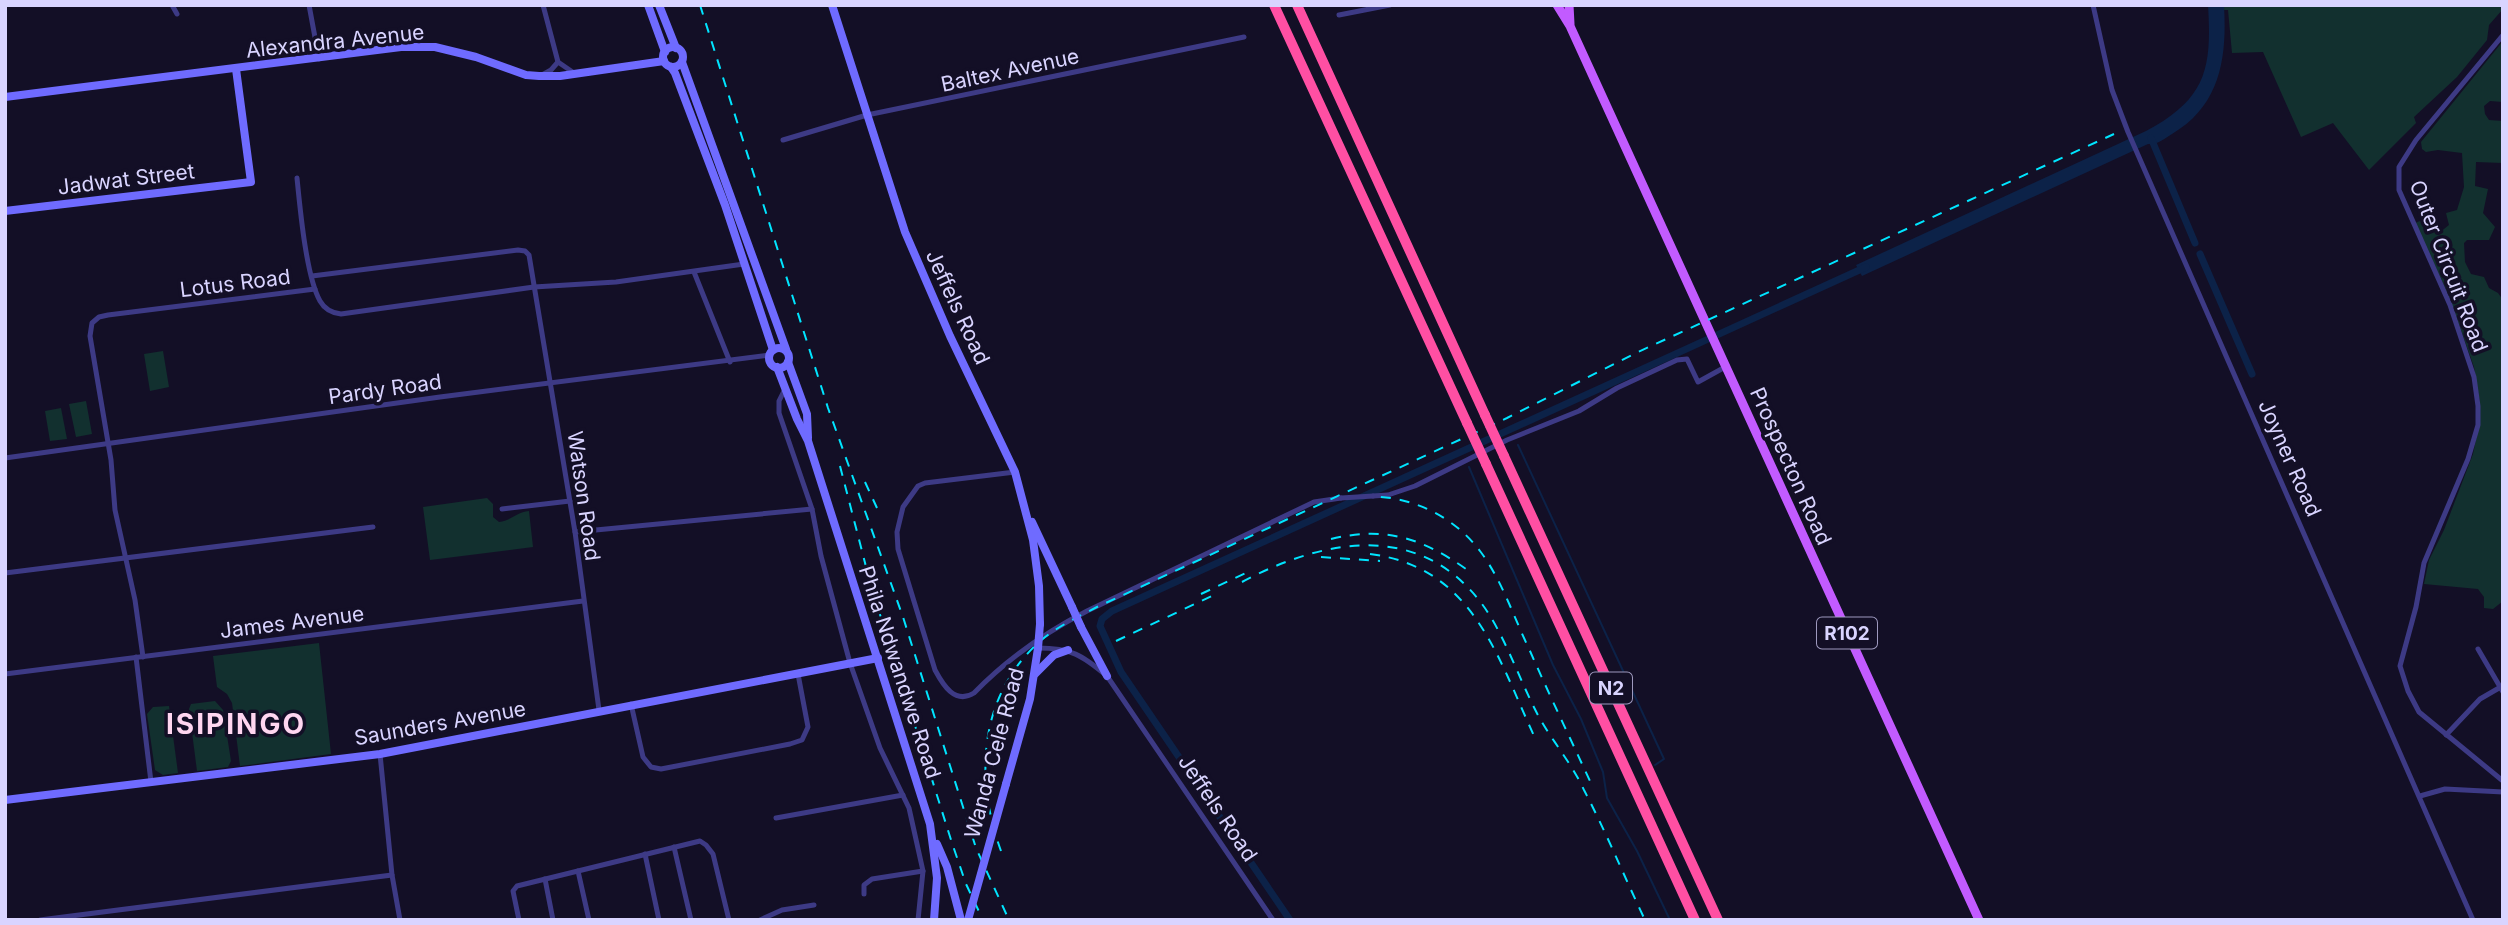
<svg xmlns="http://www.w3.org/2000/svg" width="2508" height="925" viewBox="0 0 2508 925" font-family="Inter,sans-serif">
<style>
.green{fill:#12302f}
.water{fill:#0c2248}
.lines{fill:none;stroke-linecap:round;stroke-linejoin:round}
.stream{stroke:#0c2248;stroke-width:2}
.canal{stroke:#0c2248;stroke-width:7}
.street{stroke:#3d3a85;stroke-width:5}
.secondary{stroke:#6f6bff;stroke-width:8}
.primary{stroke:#c25bff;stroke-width:9}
.highway{stroke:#ff4fa3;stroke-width:10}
.rail{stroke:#00e5ff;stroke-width:2;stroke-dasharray:10 9;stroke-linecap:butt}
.street-bridge{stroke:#3d3a85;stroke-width:5}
.secondary-bridge{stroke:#6f6bff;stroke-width:8}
.highway-bridge{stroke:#ff4fa3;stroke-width:10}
.labels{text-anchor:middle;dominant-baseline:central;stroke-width:7;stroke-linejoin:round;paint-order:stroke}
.shield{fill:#130f26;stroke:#9e99be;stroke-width:2}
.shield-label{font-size:19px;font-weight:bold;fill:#d9d4ff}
.street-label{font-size:21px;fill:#d9d4ff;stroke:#130f26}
.district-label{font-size:28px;font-weight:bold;letter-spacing:2px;fill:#ffd6f0;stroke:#130f26}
</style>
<rect width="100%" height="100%" fill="#130f26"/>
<g class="green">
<path d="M2224 5H2503V9L2489 25 2487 40 2457 77 2414 117 2416 123 2369 170 2333 123 2301 137 2263 52 2232 53 2228 10H2224Z"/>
<path d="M2503 41V102L2490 101 2484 106 2485 114 2489 120 2503 121V163L2476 162 2475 186 2488 189 2483 213 2495 227 2489 240H2467L2464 243 2465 262 2471 274 2484 277 2489 288 2498 293 2503 300V601L2493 609 2484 608V597L2478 589 2424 584 2429 560 2444 530 2473 454 2479 425 2480 403 2474 367 2449 296 2415 223 2420 221 2432 231 2439 233 2449 225 2446 213 2457 210 2464 187 2462 153 2438 150 2426 152 2422 149 2421 142Z"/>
<path d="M163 351 169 387 150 391 144 354Z"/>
<path d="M86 401 92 434 76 437 69 404Z"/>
<path d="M61 408 67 439 50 441 45 411Z"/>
<path d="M487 498 493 504V517L499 522C511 521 516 512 529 511L533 547 430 560 423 507Z"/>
<path d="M319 643 331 754 240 766 232 703 227 694 217 687 213 656Z"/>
<path d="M215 701 223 710 231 761 228 767 197 771 189 709 191 704Z"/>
<path d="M169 706 178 773 163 775 155 770 147 714 153 707Z"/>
</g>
<path class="water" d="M2208 5H2224C2227 57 2221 105 2172 134 2164 139 2157 145 2148 144L1862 276 1856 265 2146 131C2206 99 2212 69 2208 5Z"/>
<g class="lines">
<g class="stream">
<path d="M1518 445 1664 759 1655 765"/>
<path d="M1469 467 1553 665 1581 719 1603 772 1607 798 1637 851 1670 920"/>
</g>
<g class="canal">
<path d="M2151 138 2195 243"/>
<path d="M2200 254 2252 374"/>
<path d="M1290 920 1121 672 1100 626 1102 619 1112 611 1866 267"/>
</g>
<g class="street">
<path d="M172 5 177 14"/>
<path d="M309 5 319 59"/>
<path d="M543 5 558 62 574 73"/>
<path d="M2093 5 2112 90 2128 132 2473 920"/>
<path d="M1339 15 1390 5"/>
<path d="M2503 35 2416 140 2399 167V190L2450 305 2474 377 2478 406V425L2468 459 2424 563 2416 607 2400 666 2408 691 2419 712 2503 781"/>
<path d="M542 75 551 70 558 62"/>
<path d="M783 140 867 115 1244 37"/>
<path d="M297 178C300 208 306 276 320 301 325 310 332 313 341 314L534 287 616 282 744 264"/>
<path d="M694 272 730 362"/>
<path d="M312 276 518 250 525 251 529 255 575 532 599 710"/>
<path d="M785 389 779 401V413L812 509 821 556 850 663 880 748 909 808 923 871 918 920"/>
<path d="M5 458 440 397 770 355"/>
<path d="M1015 472 925 483 918 486 903 507 897 532 898 549 935 670C943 685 955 705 974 693 1006 660 1046 632 1087 611L1314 502 1341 498"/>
<path d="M1373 496 1388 495 1415 486 1507 440 1579 411 1617 388 1677 360 1687 359 1698 382 1727 366"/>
<path d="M502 509 570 501"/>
<path d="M575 532 812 509"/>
<path d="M5 573 373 527"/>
<path d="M1038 648C1071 648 1082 655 1107 676L1273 920"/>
<path d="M2478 649 2503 692"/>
<path d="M136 657 151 782"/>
<path d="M143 657 135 600 115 510 111 460 90 336 92 323 99 317 108 315 315 289"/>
<path d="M5 674 583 601"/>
<path d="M631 704 643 757 651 767 661 769 790 744 802 740 808 727 798 674"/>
<path d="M2446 735 2480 699 2499 688"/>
<path d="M380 754 392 875 400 920"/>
<path d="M2420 796 2445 789 2503 792"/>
<path d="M776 818 903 795"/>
<path d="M674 847 691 920"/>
<path d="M645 854 659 920"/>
<path d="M578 871 589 920"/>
<path d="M545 879 553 920"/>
<path d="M864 894V885L872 879 923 871"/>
<path d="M40 920 392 875"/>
<path d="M519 920 513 891 517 886 700 841 706 845 713 854 729 920"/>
<path d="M760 920 782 910 814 905"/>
</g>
<g class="secondary">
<path d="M648 5 665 52"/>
<path d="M659 5 676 48"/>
<path d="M832 5 905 232 950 336 1015 472 1033 540 1039 586 1040 624"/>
<circle cx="673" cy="57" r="10"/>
<path d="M682 62 786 349"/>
<path d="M671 67 675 73 725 205 773 350"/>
<path d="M5 97 401 47H435L476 57 526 75 539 76H560L664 61"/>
<path d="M5 211 251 182 236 69"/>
<circle cx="779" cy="358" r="10"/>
<path d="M788 362 807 414 808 438"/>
<path d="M777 367 797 419 808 441 930 824 937 878 934 920"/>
<path d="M1032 522 1072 607"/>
<path d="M1081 627 1107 676"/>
<path d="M1035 674 1054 655 1068 650"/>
<path d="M1006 784 1030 699 1038 648"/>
<path d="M5 800 380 754 878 658"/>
<path d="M937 844 947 867 961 920"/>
</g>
<g class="primary">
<path d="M1557 5 1570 26 1979 920"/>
<path d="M1569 5 1570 24"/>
</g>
<g class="highway">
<path d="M1274 5 1467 423"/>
<path d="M1297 5 1485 415"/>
<path d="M1504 456 1718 920"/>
<path d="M1486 464 1695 920"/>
</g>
<g class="rail">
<path d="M700 5 828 408 903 617 976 848 1009 920"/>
<path d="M840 466 871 586 952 843 966 884 983 920"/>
<path d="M865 482 877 508"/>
<path d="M1343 499C1395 489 1448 509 1480 551 1502 580 1514 618 1530 651 1549 694 1570 738 1590 781"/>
<path d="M1331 539C1385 526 1422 538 1466 569"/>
<path d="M1370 554C1473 567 1497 656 1535 738"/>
<path d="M1321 557 1380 561"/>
<path d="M1242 582C1323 539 1419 520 1482 604 1505 635 1520 682 1539 717 1553 742 1572 764 1584 790 1606 832 1624 876 1645 920"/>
<path d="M1201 594 1250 571"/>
<path d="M1116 641 1214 595"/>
<path d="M1001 851C975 780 978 699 1037 644 1054 628 1076 618 1097 607L1507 418 1638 352 2114 134"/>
</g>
<path class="street-bridge" d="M1341 498 1373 496"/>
<g class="secondary-bridge">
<path d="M1072 607 1081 627"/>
<path d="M1038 648 1040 624"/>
<path d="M968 920 1006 784"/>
</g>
<g class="highway-bridge">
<path d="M1485 415 1504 456"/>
<path d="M1467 423 1486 464"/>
</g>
</g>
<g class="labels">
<g class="shield">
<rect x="1817" y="617.5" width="60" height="31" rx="5"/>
<rect x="1590" y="672.5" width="42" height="31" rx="5"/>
</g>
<g class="shield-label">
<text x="1847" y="633">R102</text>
<text x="1611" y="688">N2</text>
</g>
<g class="street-label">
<text transform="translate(335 41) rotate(-6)">Alexandra Avenue</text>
<text transform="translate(1010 70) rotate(-12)">Baltex Avenue</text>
<text transform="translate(126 179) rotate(-7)">Jadwat Street</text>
<text transform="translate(2449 266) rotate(69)">Outer Circuit Road</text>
<text transform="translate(235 283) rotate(-7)">Lotus Road</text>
<text transform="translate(958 307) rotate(65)">Jeffels Road</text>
<text transform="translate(385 389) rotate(-8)">Pardy Road</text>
<text transform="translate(2290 458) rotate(66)">Joyner Road</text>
<text transform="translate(1791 466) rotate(66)">Prospecton Road</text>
<text transform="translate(584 496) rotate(82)">Watson Road</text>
<text transform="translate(292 622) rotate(-7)">James Avenue</text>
<text transform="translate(900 672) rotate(72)">Phila Ndwandwe Road</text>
<text transform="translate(440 723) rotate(-10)">Saunders Avenue</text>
<text transform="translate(994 753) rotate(-75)">Wanda Cele Road</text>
<text transform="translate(1218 808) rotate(56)">Jeffels Road</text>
</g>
<g class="district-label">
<text x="236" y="724">ISIPINGO</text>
</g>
</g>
<rect width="2508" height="925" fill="none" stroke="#d9d4ff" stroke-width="14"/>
</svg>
